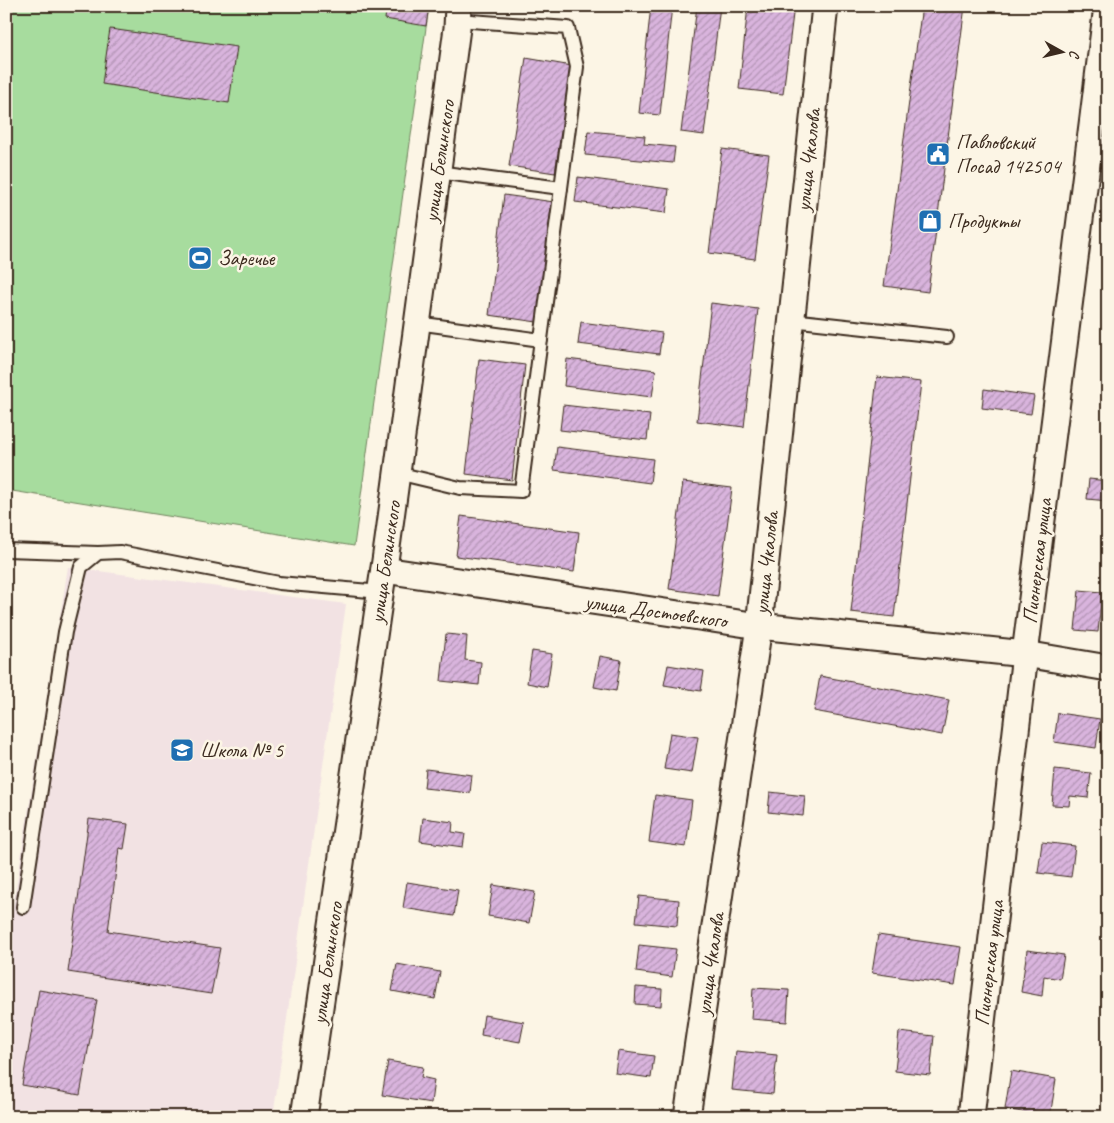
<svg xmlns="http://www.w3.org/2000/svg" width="1114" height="1123" viewBox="0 0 1114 1123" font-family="Caveat,sans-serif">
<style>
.built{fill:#f2e2e3}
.green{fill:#a7dc9e;stroke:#71835e}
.building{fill:url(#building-hatch);stroke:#3b2a1e}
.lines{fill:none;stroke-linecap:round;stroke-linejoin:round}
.service-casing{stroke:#3b2a1e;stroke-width:16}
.minor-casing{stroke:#3b2a1e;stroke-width:29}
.service{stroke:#fcf5e5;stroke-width:12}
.minor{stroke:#fcf5e5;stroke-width:25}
.labels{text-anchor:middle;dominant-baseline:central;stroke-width:5;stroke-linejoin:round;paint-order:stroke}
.poi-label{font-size:21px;fill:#3b2a1e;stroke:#fcf5e5;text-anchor:start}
.street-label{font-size:21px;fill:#3b2a1e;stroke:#fcf5e5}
</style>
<defs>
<pattern id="building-hatch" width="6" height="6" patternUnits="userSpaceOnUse" patternTransform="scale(1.25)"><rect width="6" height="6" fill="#d9b4dd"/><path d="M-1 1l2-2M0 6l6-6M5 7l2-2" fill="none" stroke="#b193b3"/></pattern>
</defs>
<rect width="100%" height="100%" fill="#fcf5e5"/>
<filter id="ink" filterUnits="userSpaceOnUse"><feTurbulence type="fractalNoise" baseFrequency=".02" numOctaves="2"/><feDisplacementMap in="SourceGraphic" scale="10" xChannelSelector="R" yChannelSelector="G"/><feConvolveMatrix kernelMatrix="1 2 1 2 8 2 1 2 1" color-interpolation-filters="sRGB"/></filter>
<g filter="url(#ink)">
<path class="built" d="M68 567 346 604 273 1117H6V950Z"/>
<path class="green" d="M6 6H429L354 546 6 490Z"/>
<g class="building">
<path d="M387 6H429L426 26 385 19Z"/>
<path d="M651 6H672L660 115 639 113Z"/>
<path d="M697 6H720L704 135 681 132Z"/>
<path d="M748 6H794L783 94 739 89Z"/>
<path d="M922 6H965L928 292 884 286Z"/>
<path d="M110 29 237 47 229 103 102 84Z"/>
<path d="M526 58 572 66 555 173 509 166Z"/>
<path d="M588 131 645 136 644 144 675 147 673 163 585 155Z"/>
<path d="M722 149 769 155 755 259 709 253Z"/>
<path d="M578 177 669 189 666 213 575 202Z"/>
<path d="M504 195 554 202 537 322 489 315Z"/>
<path d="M711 303 758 309 744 427 697 421Z"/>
<path d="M581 322 662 333 659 354 578 344Z"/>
<path d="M479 359 525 365 512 480 466 474Z"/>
<path d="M567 359 656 370 652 397 564 386Z"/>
<path d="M877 377 921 382 894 617 851 612Z"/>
<path d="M984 389 1034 396 1031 414 982 408Z"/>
<path d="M563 405 650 415 647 440 560 430Z"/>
<path d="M557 447 653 459 650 483 554 470Z"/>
<path d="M1089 479 1108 481V501L1087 499Z"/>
<path d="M683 482 732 488 718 596 669 589Z"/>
<path d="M461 516 579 532 574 572 456 556Z"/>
<path d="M1079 590 1102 592 1098 632 1075 630Z"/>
<path d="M446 634 467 636 465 660 481 662 479 685 441 681Z"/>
<path d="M532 651 552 654 547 687 527 683Z"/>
<path d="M600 656 621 660 616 691 594 687Z"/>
<path d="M668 665 704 671 701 691 664 685Z"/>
<path d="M820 676 949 700 942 735 814 711Z"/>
<path d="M1058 713 1100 719 1096 748 1054 742Z"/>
<path d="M670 733 698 737 692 773 664 769Z"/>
<path d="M426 769 472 775 470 793 424 788Z"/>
<path d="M1055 769 1091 773 1088 798 1070 796 1069 806 1052 805Z"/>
<path d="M770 792 805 796 803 816 768 812Z"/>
<path d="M655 795 692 800 686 847 649 842Z"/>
<path d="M423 818 453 822 452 832 465 834 463 847 420 841Z"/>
<path d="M89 819 128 824 124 849 119 848 108 931 220 948 211 994 68 972Z"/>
<path d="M1042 842 1075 846 1071 877 1038 873Z"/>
<path d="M407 882 458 890 454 916 403 908Z"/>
<path d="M493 885 535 892 529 923 488 916Z"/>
<path d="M639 896 679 900 677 926 636 922Z"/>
<path d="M878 935 961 947 955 985 872 973Z"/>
<path d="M639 945 676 949 672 977 636 972Z"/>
<path d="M1027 950 1064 955 1060 979 1044 976 1042 996 1021 992Z"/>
<path d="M397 964 440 972 435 999 392 991Z"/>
<path d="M636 987 662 989 661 1006 635 1004Z"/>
<path d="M753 988 789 990 787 1022 751 1019Z"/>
<path d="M39 990 97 1000 80 1095 22 1085Z"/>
<path d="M484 1015 524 1022 520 1042 481 1035Z"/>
<path d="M899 1032 934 1036 930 1075 895 1071Z"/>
<path d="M618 1051 654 1056 651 1078 615 1073Z"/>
<path d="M736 1051 777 1055 773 1094 732 1090Z"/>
<path d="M388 1061 423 1067 421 1077 434 1080 431 1103 382 1095Z"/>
<path d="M1011 1071 1056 1079 1050 1117 1005 1109Z"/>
</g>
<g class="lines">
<g class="service-casing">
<g id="service">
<path d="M437 172 561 188"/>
<path d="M791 320 947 337"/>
<path d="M417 323 541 340"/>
<path d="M397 473 460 488 521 491 577 67 568 28 457 20"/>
<path d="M6 550 98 553"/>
<path d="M23 907 65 632 81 567 98 553 120 552 279 583 381 592"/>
</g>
</g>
<g class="minor-casing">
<g id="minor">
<path d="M384 570 759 626 1025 654 1108 668"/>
<path d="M304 1117 388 540 457 28 458 6"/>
<path d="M687 1117 759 626 825 6"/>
<path d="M971 1117 1025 654 1107 6"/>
</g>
</g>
<use href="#service" class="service"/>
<use href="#minor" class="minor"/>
</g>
</g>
<defs>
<g id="civic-square" transform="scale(1.25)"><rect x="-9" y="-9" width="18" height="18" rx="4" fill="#1f6fb2" stroke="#fcf5e5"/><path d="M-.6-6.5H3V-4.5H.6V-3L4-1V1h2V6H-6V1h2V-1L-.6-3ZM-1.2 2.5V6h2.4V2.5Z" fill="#fff"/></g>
<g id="shop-square" transform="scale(1.25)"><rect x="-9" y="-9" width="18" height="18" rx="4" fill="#1f6fb2" stroke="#fcf5e5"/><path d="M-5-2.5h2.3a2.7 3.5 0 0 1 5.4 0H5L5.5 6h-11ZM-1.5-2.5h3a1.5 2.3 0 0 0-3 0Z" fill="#fff"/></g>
<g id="stadium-square" transform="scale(1.25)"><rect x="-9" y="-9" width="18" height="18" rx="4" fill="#1f6fb2" stroke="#fcf5e5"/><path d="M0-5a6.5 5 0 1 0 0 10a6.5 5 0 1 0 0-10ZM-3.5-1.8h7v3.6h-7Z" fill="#fff"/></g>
<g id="school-square" transform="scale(1.25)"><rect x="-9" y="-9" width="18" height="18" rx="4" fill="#1f6fb2" stroke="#fcf5e5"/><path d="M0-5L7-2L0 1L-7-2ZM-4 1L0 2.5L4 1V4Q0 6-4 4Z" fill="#fff"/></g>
</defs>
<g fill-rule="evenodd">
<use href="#civic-square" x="938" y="154"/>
<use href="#shop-square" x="930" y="221"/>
<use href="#stadium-square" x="200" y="258"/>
<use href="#school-square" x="182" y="750"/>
</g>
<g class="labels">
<g class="poi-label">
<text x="956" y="142">Павловский<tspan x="956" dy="24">Посад 142504</tspan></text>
<text x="948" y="221">Продукты</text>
<text x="218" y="258">Заречье</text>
<text x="200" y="750">Школа № 5</text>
</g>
<g class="street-label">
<text transform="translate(808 160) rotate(-84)">улица Чкалова</text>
<text transform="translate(439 161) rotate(-82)">улица Белинского</text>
<text transform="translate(1037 561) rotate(-83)">Пионерская улица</text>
<text transform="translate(385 562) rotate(-82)">улица Белинского</text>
<text transform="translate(766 563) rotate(-84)">улица Чкалова</text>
<text transform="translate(656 611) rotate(8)">улица Достоевского</text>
<text transform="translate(327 963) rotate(-82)">улица Белинского</text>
<text transform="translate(989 963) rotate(-83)">Пионерская улица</text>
<text transform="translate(710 964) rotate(-82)">улица Чкалова</text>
</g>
</g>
<rect width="1114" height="1123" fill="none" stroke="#fcf5e5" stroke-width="25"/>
<rect x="12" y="12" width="1089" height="1098" fill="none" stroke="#3b2a1e" stroke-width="2" filter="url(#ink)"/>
<g transform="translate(1062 52) rotate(98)" stroke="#fcf5e5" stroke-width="4" paint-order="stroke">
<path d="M0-4L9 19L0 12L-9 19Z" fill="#3b2a1e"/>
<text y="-8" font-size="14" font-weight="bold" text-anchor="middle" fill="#3b2a1e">С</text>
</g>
</svg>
